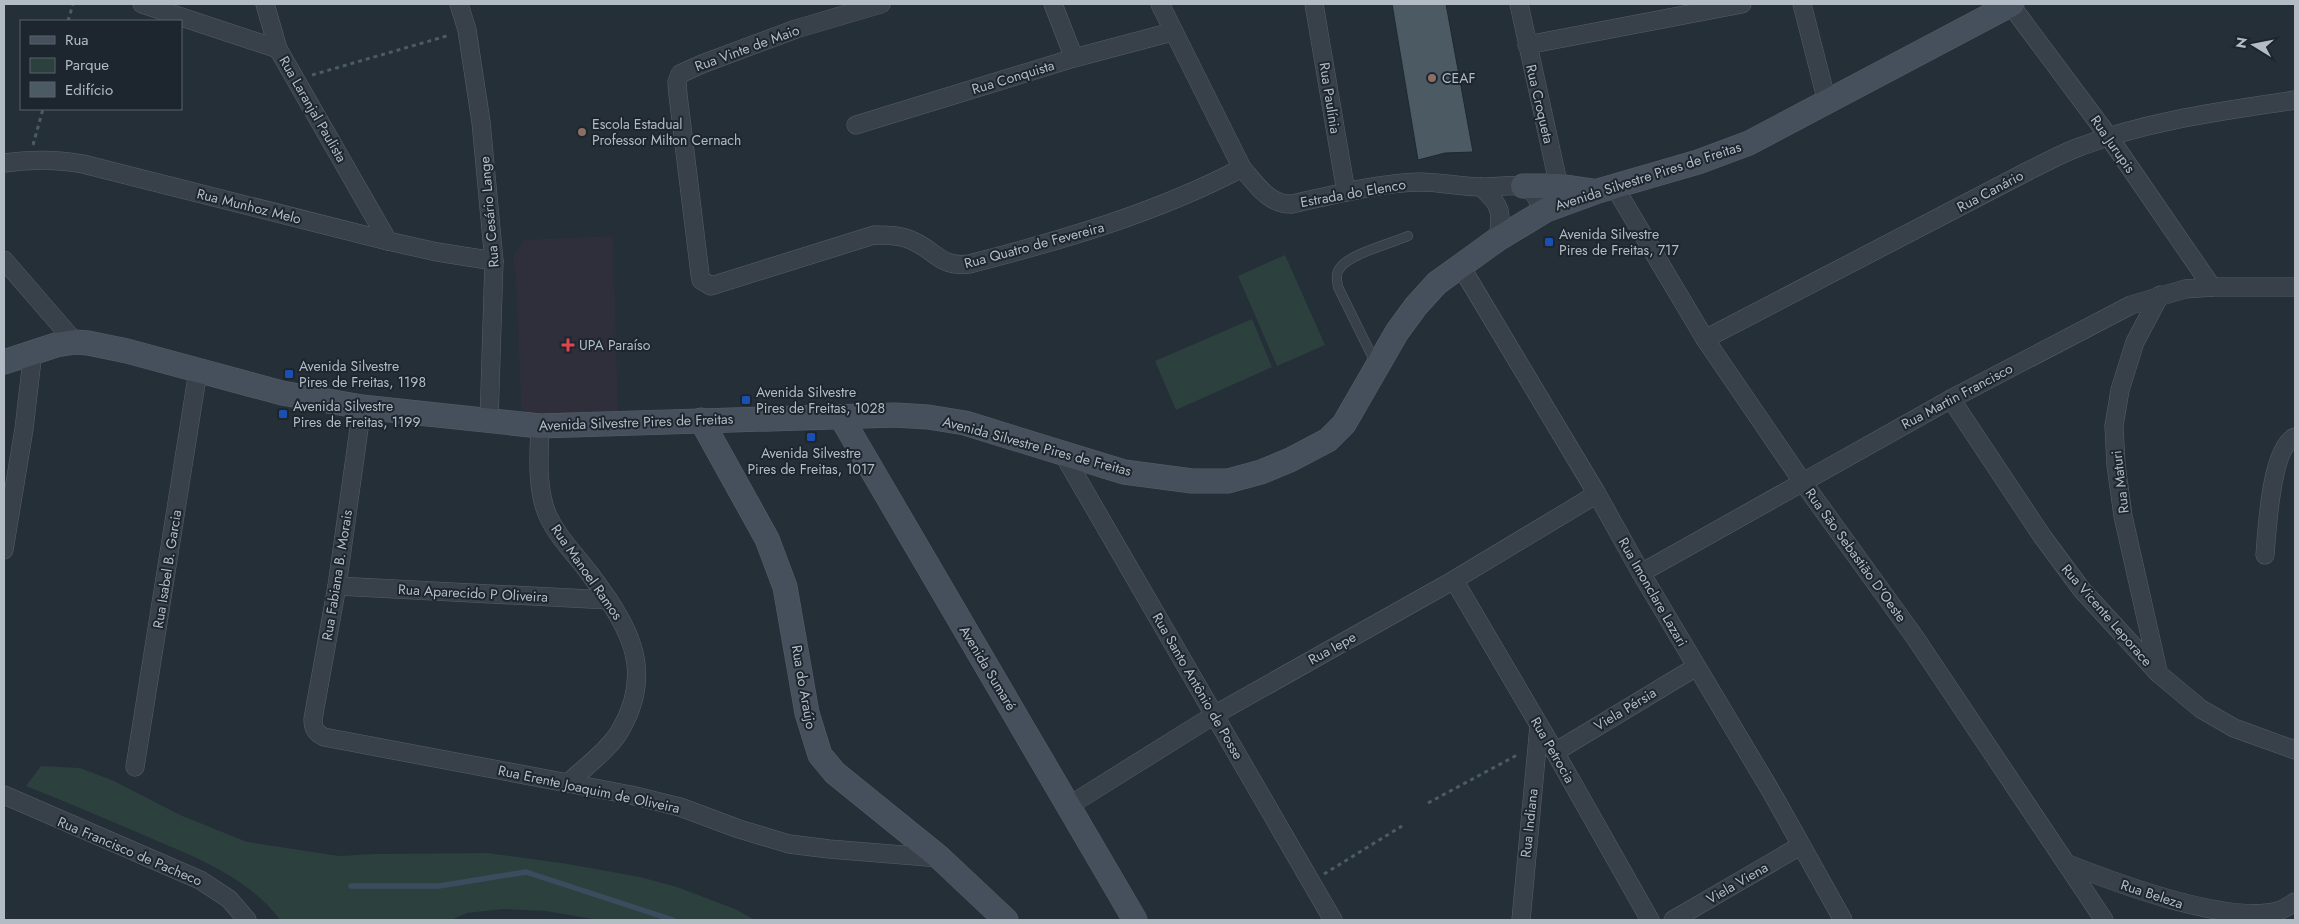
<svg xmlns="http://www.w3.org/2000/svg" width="2299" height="924" viewBox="0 0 2299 924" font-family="Jost,sans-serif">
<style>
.medical{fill:#2f2f3b}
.green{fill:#2c403e}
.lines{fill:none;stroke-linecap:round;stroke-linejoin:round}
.stream{stroke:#394d5e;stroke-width:5.5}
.building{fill:#4c5a64;stroke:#1f2830}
.lane-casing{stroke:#565f67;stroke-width:10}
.street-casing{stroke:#565f67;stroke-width:19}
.secondary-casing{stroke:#565f67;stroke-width:25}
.path{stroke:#4b5d5d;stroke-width:3;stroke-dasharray:4 4;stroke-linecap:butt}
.lane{stroke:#384149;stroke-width:9}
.street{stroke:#384149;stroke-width:18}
.secondary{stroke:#46505c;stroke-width:24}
.education-dot{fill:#8d6e63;stroke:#1d262e;stroke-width:2}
.transit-dot{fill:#1a4fb4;stroke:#1d262e;stroke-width:2}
.health-dot{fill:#e0444e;stroke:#1d262e;stroke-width:2}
.labels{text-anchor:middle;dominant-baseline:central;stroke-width:4;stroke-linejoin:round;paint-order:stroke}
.street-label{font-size:14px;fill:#b3bcc5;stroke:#1d262e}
.poi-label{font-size:14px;fill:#b3bcc5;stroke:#1d262e;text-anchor:start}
</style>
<rect width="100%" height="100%" fill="#242f38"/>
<path class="medical" d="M613 236 618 411 522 422 516 279 513 258 524 240Z"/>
<g class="green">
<path d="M1285 255 1325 345 1277 366 1238 276Z"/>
<path d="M1252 319 1272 367 1176 410 1155 361Z"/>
<path d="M41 766 80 768 114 781 180 815 247 842 339 856 375 854 487 853 568 864 640 877 677 887 735 909 755 920H598L546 911 503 909 467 913 451 920H280C249 877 192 856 146 836 106 819 67 802 26 786Z"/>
</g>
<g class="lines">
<path class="stream" d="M351 886H439L526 872 673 920"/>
</g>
<path class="building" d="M1392 4H1446L1473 152 1445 153 1418 160Z"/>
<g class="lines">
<g class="lane-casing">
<path id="lane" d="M1376 364 1338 287C1337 280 1335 274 1340 268 1349 254 1392 243 1408 236"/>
</g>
<g class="street-casing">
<g id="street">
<path d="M142 4 278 49"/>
<path d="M265 4 278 49 388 241"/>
<path d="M459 4 467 30 481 122 494 261 489 422"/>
<path d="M881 4 796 29 702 64 680 74 677 82 678 95 700 274 701 280 711 286 874 235C887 235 901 235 913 241 936 251 941 268 969 264 1063 240 1156 213 1242 168"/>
<path d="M1053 4 1074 58"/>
<path d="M1160 4 1242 168C1256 184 1269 205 1292 204 1334 195 1377 183 1420 182 1441 182 1461 187 1481 187 1508 188 1535 175 1541 212"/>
<path d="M1314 4 1346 192"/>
<path d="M1519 4 1561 196"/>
<path d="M1802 4 1827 102"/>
<path d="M2010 4 2109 137 2212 287"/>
<path d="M1527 45 1742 4"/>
<path d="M856 125 1074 58 1172 32"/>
<path d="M4 163C31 159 56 159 83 164L388 241 437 252 494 261"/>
<path d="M1614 186 1705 339 1802 481 1914 636 2104 920"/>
<path d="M1481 187C1502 206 1502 212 1498 239"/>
<path d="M4 260 75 342"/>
<path d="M1460 265 1597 494 1641 573 1772 793 1843 920"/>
<path d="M1705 339 2030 170C2047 162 2064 152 2082 146 2150 120 2224 111 2295 100"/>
<path d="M1951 399 2042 536 2082 590 2159 674 2201 709 2234 728 2295 750"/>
<path d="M362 407 337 586 313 719C313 729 316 733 324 737L631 795 680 807 739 829 789 844 829 849 940 858"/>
<path d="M540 426C539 455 536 489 548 516 558 538 576 555 590 574 627 624 656 668 621 729 611 748 584 768 568 783"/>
<path d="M1062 452 1333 920"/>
<path d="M4 550 24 429 33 351"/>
<path d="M2265 555C2267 530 2271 447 2295 437"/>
<path d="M1641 573 1951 399 2131 305 2185 289 2212 287H2295"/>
<path d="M1454 580 1555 752 1650 920"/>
<path d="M337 586 609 600"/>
<path d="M2158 671 2123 516 2116 465 2114 426 2120 390 2135 342 2160 295"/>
<path d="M1555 752 1696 667"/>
<path d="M135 767 198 371"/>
<path d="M4 795 200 880 229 899 247 920"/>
<path d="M1070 805 1214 715 1454 580 1597 494"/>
<path d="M2068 864C2119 884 2225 924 2278 911 2284 909 2290 905 2295 902"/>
<path d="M1521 920 1539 726"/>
<path d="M1673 920 1800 846"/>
</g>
</g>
<g class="secondary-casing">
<g id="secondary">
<path d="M1523 186H1559L1593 191"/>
<path d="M4 362 56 345 75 342 88 343 127 351 282 393 362 407 540 426 895 415 928 417 965 423 1124 472 1192 481H1228L1261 472 1290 460 1328 440 1344 424 1397 332 1416 306 1437 283 1498 239 1546 210 1598 191 1698 162 1749 143 2012 4"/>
<path d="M841 417 1135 920"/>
<path d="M701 420 767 539 785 587 807 713 820 755 835 773 940 858 1006 920"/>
</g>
</g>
<g class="path">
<path d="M68 21 73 4"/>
<path d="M312 75 450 35"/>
<path d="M33 145 43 109"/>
<path d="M1428 803 1519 754"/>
<path d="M1324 874 1402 826"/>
</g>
<use href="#lane" class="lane"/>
<use href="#street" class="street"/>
<use href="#secondary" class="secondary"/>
</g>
<g class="education-dot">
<circle cx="1432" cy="78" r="5"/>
<circle cx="582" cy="132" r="5"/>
</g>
<g class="transit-dot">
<rect x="1544" y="237" width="10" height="10" rx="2.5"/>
<rect x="284" y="369" width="10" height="10" rx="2.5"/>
<rect x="741" y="395" width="10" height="10" rx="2.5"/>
<rect x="278" y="409" width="10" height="10" rx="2.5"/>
<rect x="806" y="432" width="10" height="10" rx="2.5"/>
</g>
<path class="health-dot" d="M565.5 337.5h5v5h5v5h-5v5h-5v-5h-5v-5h5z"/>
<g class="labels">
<g class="street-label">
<text transform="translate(747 48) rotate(-20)">Rua Vinte de Maio</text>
<text transform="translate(1013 77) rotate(-17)">Rua Conquista</text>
<text transform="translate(1330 98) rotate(81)">Rua Paulínia</text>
<text transform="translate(1540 104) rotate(77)">Rua Croqueta</text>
<text transform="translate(313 109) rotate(60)">Rua Laranjal Paulista</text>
<text transform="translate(2113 144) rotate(55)">Rua Jurupis</text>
<text transform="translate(1648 176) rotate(-18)">Avenida Silvestre Pires de Freitas</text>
<text transform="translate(1990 191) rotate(-28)">Rua Canário</text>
<text transform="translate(1353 193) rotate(-10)">Estrada do Elenco</text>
<text transform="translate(249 206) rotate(14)">Rua Munhoz Melo</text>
<text transform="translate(489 212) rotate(-95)">Rua Cesário Lange</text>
<text transform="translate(1034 245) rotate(-15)">Rua Quatro de Fevereira</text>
<text transform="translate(1957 396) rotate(-28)">Rua Martin Francisco</text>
<text transform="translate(636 422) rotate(-2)">Avenida Silvestre Pires de Freitas</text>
<text transform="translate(1037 446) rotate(15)">Avenida Silvestre Pires de Freitas</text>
<text transform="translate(2120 482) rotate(-97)">Rua Maturi</text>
<text transform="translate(1856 555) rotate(54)">Rua São Sebastião D'Oeste</text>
<text transform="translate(167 569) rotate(-81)">Rua Isabel B. Garcia</text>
<text transform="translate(587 572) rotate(55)">Rua Manoel Ramos</text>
<text transform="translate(337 575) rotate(-81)">Rua Fabiana B. Morais</text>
<text transform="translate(1653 592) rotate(60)">Rua Imonclare Lazari</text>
<text transform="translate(473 593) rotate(3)">Rua Aparecido P Oliveira</text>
<text transform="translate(2107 615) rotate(49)">Rua Vicente Leporace</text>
<text transform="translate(1332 648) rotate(-29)">Rua Iepe</text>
<text transform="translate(988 668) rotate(59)">Avenida Sumaré</text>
<text transform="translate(1198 686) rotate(60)">Rua Santo Antônio de Posse</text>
<text transform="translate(804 687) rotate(80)">Rua do Araújo</text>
<text transform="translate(1625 709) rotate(-31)">Viela Pérsia</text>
<text transform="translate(1553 750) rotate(60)">Rua Petrocia</text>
<text transform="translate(589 789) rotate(12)">Rua Erente Joaquim de Oliveira</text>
<text transform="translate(1529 823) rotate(-84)">Rua Indiana</text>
<text transform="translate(130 851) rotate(23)">Rua Francisco de Pacheco</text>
<text transform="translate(1737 883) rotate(-30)">Viela Viena</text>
<text transform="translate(2152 894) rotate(18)">Rua Beleza</text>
</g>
<g class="poi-label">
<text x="1442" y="78">CEAF</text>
<text x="592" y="124">Escola Estadual<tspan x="592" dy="16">Professor Milton Cernach</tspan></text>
<text x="1559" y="234">Avenida Silvestre<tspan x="1559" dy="16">Pires de Freitas, 717</tspan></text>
<text x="579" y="345">UPA Paraíso</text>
<text x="299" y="366">Avenida Silvestre<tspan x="299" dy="16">Pires de Freitas, 1198</tspan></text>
<text x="756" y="392">Avenida Silvestre<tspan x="756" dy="16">Pires de Freitas, 1028</tspan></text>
<text x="293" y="406">Avenida Silvestre<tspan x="293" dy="16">Pires de Freitas, 1199</tspan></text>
<text x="811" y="453" text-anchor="middle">Avenida Silvestre<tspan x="811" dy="16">Pires de Freitas, 1017</tspan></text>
</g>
</g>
<rect width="2299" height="924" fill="none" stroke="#b3bcc5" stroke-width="10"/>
<rect x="20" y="20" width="162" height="90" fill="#1d262e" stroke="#59626a"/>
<rect x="30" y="36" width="25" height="8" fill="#46505c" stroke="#59626a"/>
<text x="65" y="45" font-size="15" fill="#b3bcc5">Rua</text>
<rect x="30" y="58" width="25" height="15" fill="#2c403e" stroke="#59626a"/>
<text x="65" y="70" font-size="15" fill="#b3bcc5">Parque</text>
<rect x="30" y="82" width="25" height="15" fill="#4c5a64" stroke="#59626a"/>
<text x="65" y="95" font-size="15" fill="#b3bcc5">Edifício</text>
<g transform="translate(2254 45) rotate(280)" stroke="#1d262e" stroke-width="4" paint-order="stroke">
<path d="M0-4L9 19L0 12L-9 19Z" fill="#b3bcc5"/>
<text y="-8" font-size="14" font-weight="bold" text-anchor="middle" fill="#b3bcc5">N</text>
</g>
</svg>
